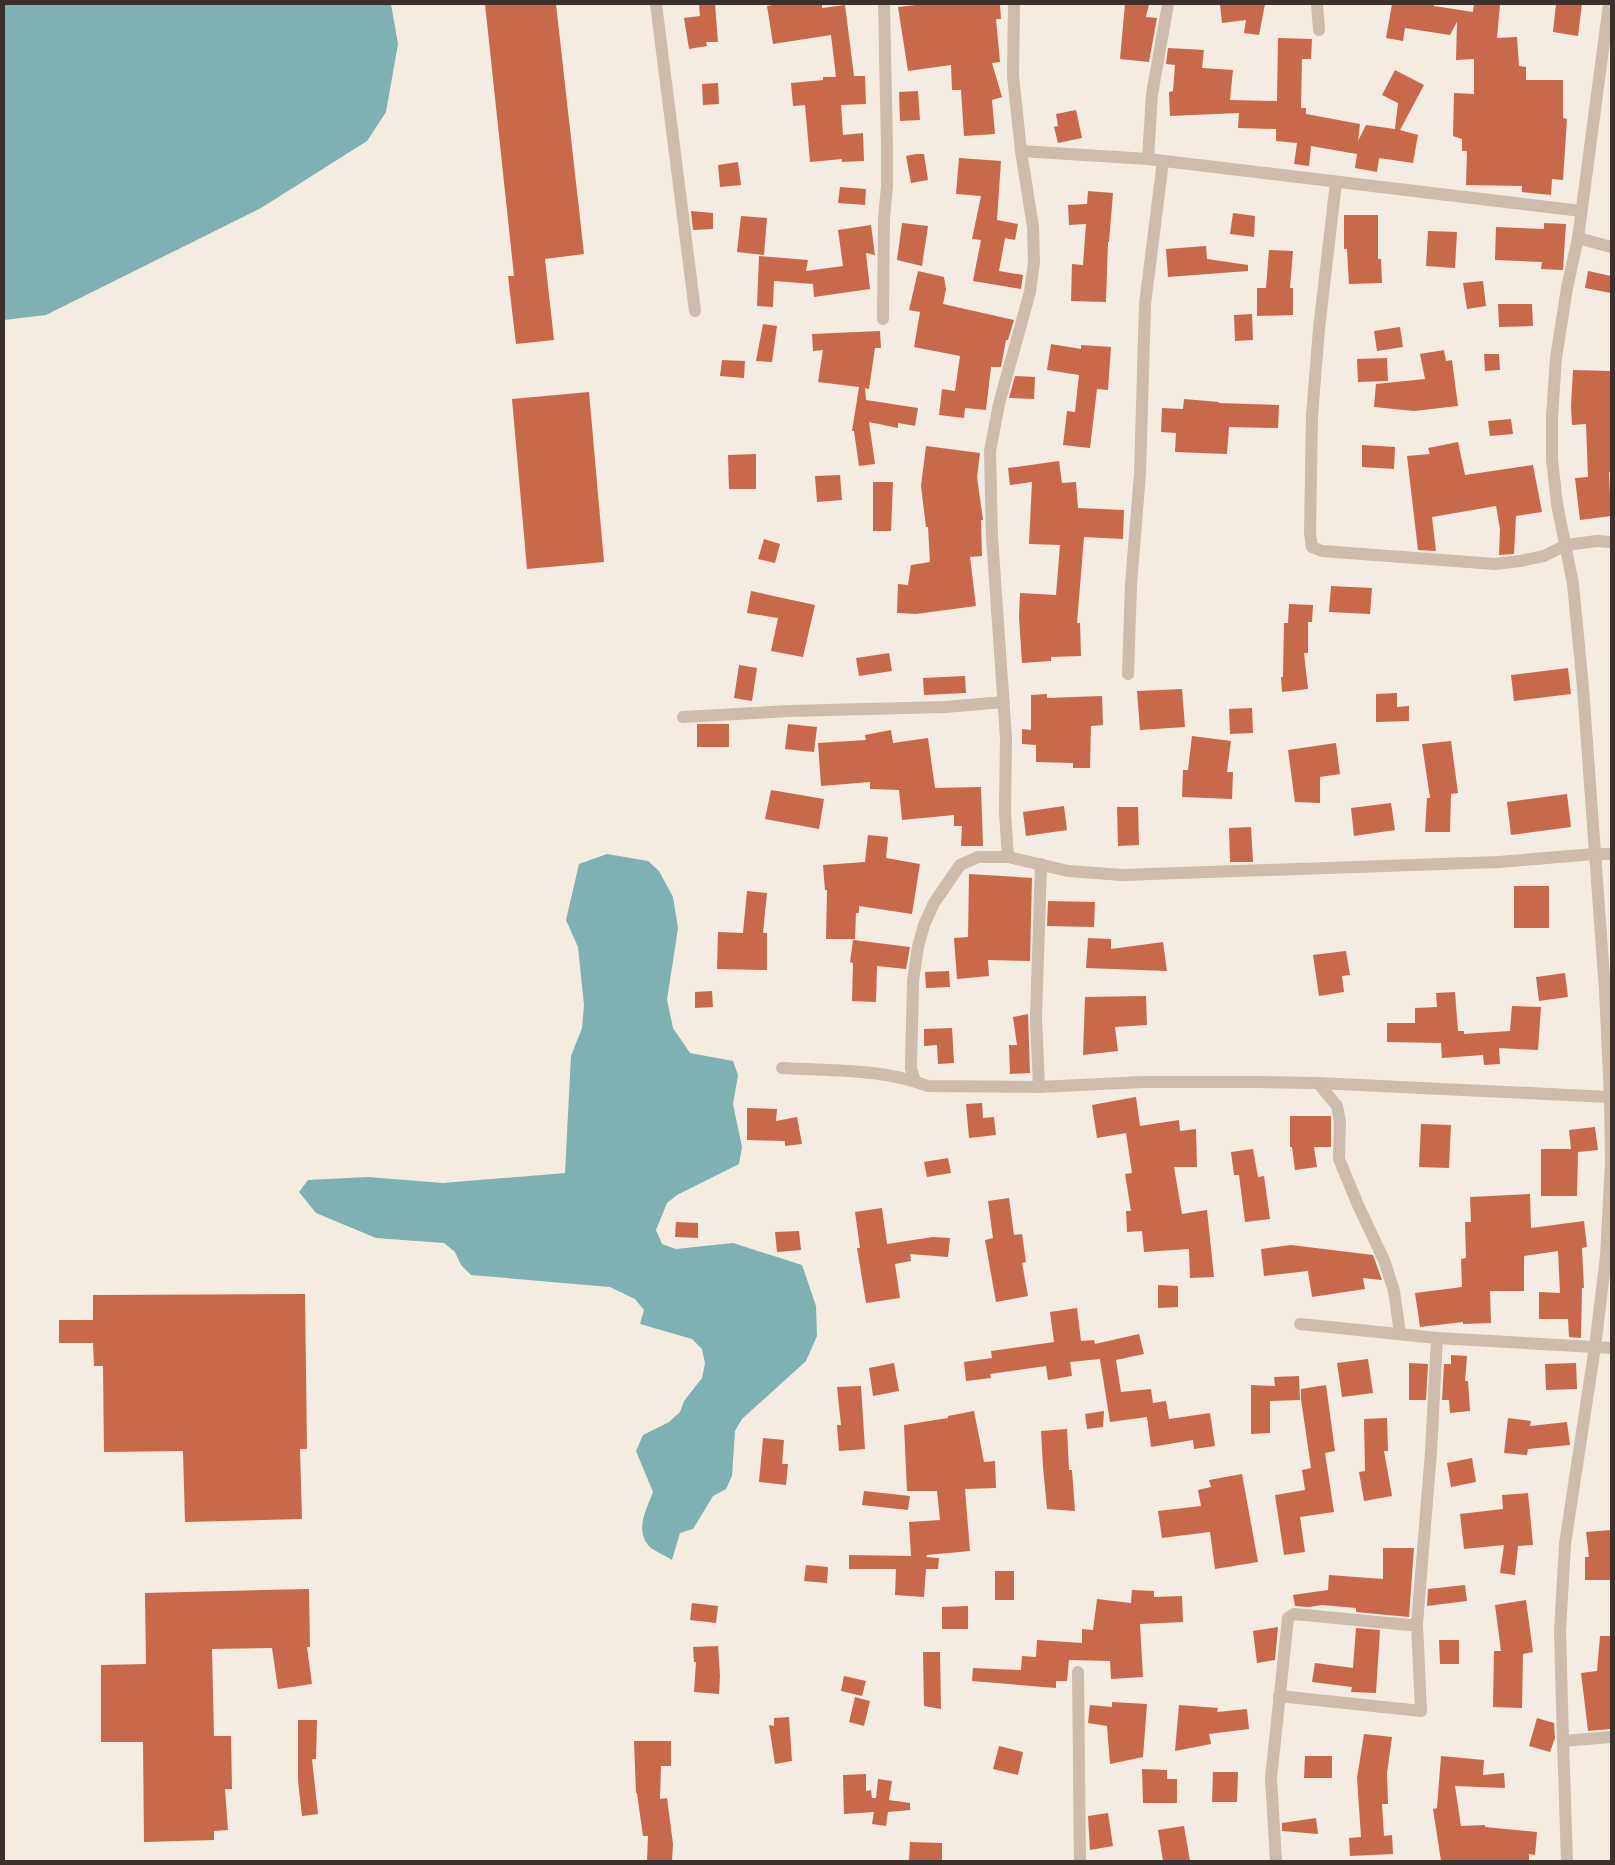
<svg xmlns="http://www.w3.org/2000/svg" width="1615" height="1865" viewBox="0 0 1615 1865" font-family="Signika,sans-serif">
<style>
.water{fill:#7fb0b2}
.building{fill:#c8694b}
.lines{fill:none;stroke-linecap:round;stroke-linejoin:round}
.minor{stroke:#cdbbac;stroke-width:12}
</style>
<rect width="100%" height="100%" fill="#f4ebe1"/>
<g class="water">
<path d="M4 4H391L398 44 386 112 367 141 261 208 46 315 4 320Z"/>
<path d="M607 854 648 861 659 871 673 897 678 928 667 1000 673 1028 690 1053 733 1061 738 1075 733 1104 742 1147 739 1164 677 1195 667 1203 656 1230 662 1244 676 1249 733 1243 802 1265 816 1306 817 1336 806 1361 742 1419 735 1431 732 1476 726 1489 713 1496 693 1529 680 1533 672 1560C665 1555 653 1551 648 1545 635 1529 647 1508 653 1492L636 1451 643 1435 669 1422 680 1412 684 1401 702 1378 705 1363 702 1349 692 1339 640 1324 644 1310 635 1299 610 1287 471 1275 461 1265 455 1252 444 1243 376 1238 316 1213 299 1192 308 1180 368 1177 443 1183 565 1173 571 1056 582 1028 584 1005 578 947 566 920 579 864Z"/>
</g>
<g class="building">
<path d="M485 4H556L584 254 545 259 554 340 516 344 508 276H514Z"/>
<path d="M699 4H715L718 42H706L707 46 689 49 684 18 700 16Z"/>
<path d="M779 4H822V8L845 5 854 76H865L866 104 841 105 843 135 863 133 864 161 842 162V159L810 162 805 105 793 106 791 83 823 80V77H836L831 35 773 44 767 6Z"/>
<path d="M925 4H1000L1001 19H996L1000 62 992 63 1002 97 992 100 995 134 964 136 961 90H952L951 65 908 71 898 7Z"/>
<path d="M1125 4H1149L1146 17 1157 18 1149 62 1120 59Z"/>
<path d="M1220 4H1265L1259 35 1244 33 1246 20 1222 23Z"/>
<path d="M1392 4H1434V6L1473 12 1474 4H1500L1497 38 1517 37 1519 66 1526 67V80H1563V118L1567 119 1563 180 1552 179 1551 195 1522 192V186L1466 185 1467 151H1462V139L1453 136 1454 93 1474 94V59L1456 60 1457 22 1450 35 1405 28 1403 41 1386 38Z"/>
<path d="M1556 4H1582L1578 36 1553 32Z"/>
<path d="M1278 38 1312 39 1311 59H1302L1301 108H1306V114L1360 124 1358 141 1366 125 1395 129 1398 103 1382 95 1395 70 1424 85 1400 130 1418 135 1413 163 1379 158 1377 172 1355 168 1357 154 1311 146 1309 166 1294 164 1297 143 1276 141V129L1238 128 1239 113 1170 116 1169 92 1173 91 1175 65 1166 64 1168 48 1204 50 1202 68 1233 70 1230 100 1277 101Z"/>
<path d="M718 83 719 104 703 105 702 84Z"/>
<path d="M918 91 920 120 900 121 899 92Z"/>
<path d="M1076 110 1082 138 1058 143 1054 127 1058 126 1056 114Z"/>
<path d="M916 154H924L928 180 911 183 906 156Z"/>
<path d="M959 158 1001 161 997 220 1018 224 1015 240 1005 238 999 271 1023 275 1021 289 973 281 981 240 972 239 981 196 956 194Z"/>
<path d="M738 162 741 185 720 187 718 165Z"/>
<path d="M840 187 866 189 865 205 838 203Z"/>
<path d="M1088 191 1113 193 1109 242H1108L1106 302 1071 301 1072 264 1083 265 1086 224 1069 225 1068 205 1087 204Z"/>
<path d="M691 211 713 213V229L693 230Z"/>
<path d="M1233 213 1255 216 1254 237 1230 234Z"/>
<path d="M1344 215H1378V259H1381L1382 283 1349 284 1347 249H1344Z"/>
<path d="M741 216 767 218 764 255 737 252Z"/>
<path d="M902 223 928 226 922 266 897 260Z"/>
<path d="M1544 223 1566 224 1563 270 1541 269 1542 262 1495 260 1496 227 1544 229Z"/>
<path d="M871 225 875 255 866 253 870 289 814 297 813 284 774 281 773 307 757 306 759 256 808 260 806 271 843 266 838 230Z"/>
<path d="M1428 231 1457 232 1455 268 1426 266Z"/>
<path d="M1206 246 1207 259 1248 265V271L1168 277 1166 249Z"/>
<path d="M1269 250 1293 251 1290 288H1293V315L1257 316V288H1266Z"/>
<path d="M918 271 944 277 946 289 943 304 1014 320 1008 340H1006L1001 367H991L986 410 965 408 964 418 939 415 942 389 955 391 960 356 914 347 920 312 909 310Z"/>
<path d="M1588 271 1611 276V293L1585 288Z"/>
<path d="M1483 281 1486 306 1467 309 1463 283Z"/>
<path d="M1498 304H1532L1533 326 1499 327Z"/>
<path d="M1252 314 1253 340 1235 341 1234 315Z"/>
<path d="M763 324 777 326 772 362 756 361Z"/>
<path d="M1400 327 1403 347 1377 351 1374 331Z"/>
<path d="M880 331 881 348H875L869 389 865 388 866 400 918 408 915 426 898 423V428L869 422 875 464 859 466 854 431H852L859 387 818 382 823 350 813 351 812 334Z"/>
<path d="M1051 344 1081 349V345L1111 347 1108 390 1097 389 1090 448 1063 445 1067 411 1075 412 1079 375 1047 370Z"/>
<path d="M1444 350 1446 361 1452 360 1458 406 1414 411 1374 407 1376 384 1425 379 1420 354Z"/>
<path d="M1484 354H1499L1500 370 1485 371Z"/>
<path d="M1387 358 1388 381 1358 382 1357 359Z"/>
<path d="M722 360 745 361 744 378 720 376Z"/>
<path d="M1573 370 1611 371V472H1609L1611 516 1580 520 1575 478 1588 477 1586 424 1572 425 1571 406Z"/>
<path d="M1015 376 1035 377 1034 399 1009 398Z"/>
<path d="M589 392 604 562 527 569 512 399Z"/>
<path d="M1184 399 1219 402 1218 403 1279 405 1278 428 1229 427 1227 454 1175 452 1176 433 1161 432 1162 408 1183 409Z"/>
<path d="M1511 419 1513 434 1490 436 1488 421Z"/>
<path d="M1458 442 1465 475 1533 465 1542 512 1516 516 1514 554 1499 555 1500 529 1496 506 1432 517 1436 551 1418 550 1407 456 1430 454 1428 448Z"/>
<path d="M1362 445 1395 447 1394 469 1362 467Z"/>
<path d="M926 446 980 453 977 477 983 520H981L982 556 970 557 976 606 916 614 897 613 898 584 908 585 911 565 930 562 928 527H926L921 486Z"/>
<path d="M756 454V489H729L728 455Z"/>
<path d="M1059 461 1062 483 1076 482 1078 508 1124 510 1123 539 1084 537 1077 623H1080L1081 656 1051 657V661L1022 663 1019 617 1020 593 1056 595 1060 545 1029 544 1032 482 1010 485 1008 468Z"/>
<path d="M840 475 842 500 817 502 815 476Z"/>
<path d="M873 482H893L891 531H873Z"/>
<path d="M764 539 780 544 775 563 758 559Z"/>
<path d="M1331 586 1372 588 1370 614 1329 612Z"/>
<path d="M751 591 815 605 803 657 771 651 778 618 747 613Z"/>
<path d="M1289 604 1313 605 1312 622H1308V653H1304L1308 689 1282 692 1281 677H1283L1284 623H1288Z"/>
<path d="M889 653 892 671 859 676 856 658Z"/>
<path d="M739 665 757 668 752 701 734 698Z"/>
<path d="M1568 668 1571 694 1514 701 1511 675Z"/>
<path d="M965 676 966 693 924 695 923 678Z"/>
<path d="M1182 689 1185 727 1140 730 1137 691Z"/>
<path d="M1397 693V707L1409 706V721L1376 722V694Z"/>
<path d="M1047 694V698L1102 696 1103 725 1091 726 1090 768H1073V763L1036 762V745L1022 744V729L1031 730V695Z"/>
<path d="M1252 708 1253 733 1230 734 1229 709Z"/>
<rect x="697" y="724" width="32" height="23"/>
<path d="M788 724 817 727 814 752 785 749Z"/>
<path d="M891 730 893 743 928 738 935 788 981 787 983 846H961L962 826H954V815L902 820 899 790 870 789V782L821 786 818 743 866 740 865 735Z"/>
<path d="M1192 736 1231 741 1227 772H1233L1232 799 1182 797 1183 770H1188Z"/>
<path d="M1451 741 1458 793 1451 794 1450 832H1425L1427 798H1430L1422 744Z"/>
<path d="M1336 743 1340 774 1320 777V803L1295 802 1288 750Z"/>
<path d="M771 790 824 799 819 829 765 819Z"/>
<path d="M1567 794 1571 827 1511 835 1507 802Z"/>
<path d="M1391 803 1395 830 1354 836 1351 808Z"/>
<path d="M1064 806 1067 830 1026 836 1023 812Z"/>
<path d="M1117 807H1138L1139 845 1118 846Z"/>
<path d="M1251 827 1253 862H1230L1229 828Z"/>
<path d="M868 835 888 837 886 858 920 864 912 914 859 906V913H856L855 939H826L827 890H825L823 865 865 862Z"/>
<path d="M969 874 1032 878 1030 961 988 960 989 976 957 979 954 938 968 937Z"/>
<rect x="1514" y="886" width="35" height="42"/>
<path d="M747 891 767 893 763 933H767V970L717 969 718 932 743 933Z"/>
<path d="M1048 901 1095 902 1094 927 1047 926Z"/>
<path d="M1088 938 1111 939V949L1163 942 1167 971 1086 968Z"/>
<path d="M853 940 910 947 906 969 877 966 876 1002 852 1001 853 963 850 962Z"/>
<path d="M1346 951 1350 975 1342 976 1344 992 1319 996 1313 955Z"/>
<path d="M949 971 950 987 926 988 925 972Z"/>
<path d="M1565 973 1568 997 1539 1001 1536 977Z"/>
<path d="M712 991 713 1007 695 1008V992Z"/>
<path d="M1455 992 1458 1031H1464V1034L1510 1031 1512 1006 1541 1007 1538 1050 1499 1048 1500 1064 1484 1065 1483 1055 1442 1058 1441 1043 1387 1042V1023H1415V1008L1437 1007 1436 993Z"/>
<path d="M1146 996 1147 1025 1115 1027 1118 1051 1083 1055 1085 997Z"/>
<path d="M1028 1014 1030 1073 1010 1074 1009 1045H1017L1013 1017Z"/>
<path d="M952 1028 954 1063 938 1064 937 1045 924 1046V1029Z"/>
<path d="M1136 1097 1140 1126 1179 1120 1180 1131 1196 1129 1197 1167H1174L1182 1214 1207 1210 1214 1277 1190 1278 1189 1249 1144 1252 1142 1231 1127 1232 1126 1211H1131L1125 1174 1132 1173 1126 1133 1097 1138 1092 1105Z"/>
<path d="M982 1103 983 1118 994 1117 996 1135 969 1138 966 1104Z"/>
<path d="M747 1108 777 1109 776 1121 797 1117 802 1144 785 1146V1141L747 1140Z"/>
<path d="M1290 1116H1331V1147H1314L1317 1167 1295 1170 1292 1147H1290Z"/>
<path d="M1421 1124 1451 1125 1449 1168 1419 1167Z"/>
<path d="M1595 1127 1598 1150 1578 1152 1577 1196H1541V1149H1571L1569 1130Z"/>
<path d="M1253 1149 1258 1177 1264 1176 1270 1219 1245 1222 1239 1175H1234L1231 1152Z"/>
<path d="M948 1158 951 1173 927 1177 924 1162Z"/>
<path d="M1530 1194 1531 1228 1584 1221 1587 1247 1582 1248 1584 1288H1582L1581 1338 1569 1337 1568 1319H1539V1292L1560 1293 1558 1251 1524 1256V1291H1490L1491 1323 1463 1324V1322L1420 1327 1415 1293 1462 1287 1461 1259 1466 1258 1465 1222H1471L1470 1197Z"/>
<path d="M1009 1198 1014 1235 1022 1234 1026 1262 1022 1263 1028 1296 996 1302 985 1240 993 1238 988 1201Z"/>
<path d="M882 1208 887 1244 933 1237 950 1238 948 1257 910 1254 911 1261 895 1264 900 1298 866 1303 857 1248H860L855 1212Z"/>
<path d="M676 1222 698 1223V1238L675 1237Z"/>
<path d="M799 1231 801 1250 777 1252 775 1232Z"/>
<path d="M1291 1245 1373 1255 1382 1280 1363 1278 1365 1289 1312 1297 1308 1271 1264 1276 1261 1249Z"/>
<path d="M1158 1285 1178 1286V1307L1158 1308Z"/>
<path d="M305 1294 307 1449H300L302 1519 185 1522 183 1451 104 1452 103 1366H94L93 1343H59V1320H93V1295Z"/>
<path d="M1077 1308 1081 1341 1094 1340 1095 1344 1139 1334 1144 1354 1116 1360 1121 1392 1151 1389 1153 1403 1166 1401 1169 1419 1210 1413 1215 1446 1194 1449 1193 1440 1151 1447 1147 1417 1110 1422 1100 1359 1070 1362 1072 1376 1048 1380 1046 1366 990 1374 991 1378 966 1381 964 1362 992 1358 991 1351 1054 1342 1050 1312Z"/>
<path d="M1451 1355 1467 1356 1465 1381H1468L1470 1411 1450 1413 1449 1400H1442L1444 1364H1451Z"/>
<path d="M1368 1359 1373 1393 1342 1397 1337 1363Z"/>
<path d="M894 1363 899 1391 873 1396 869 1368Z"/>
<path d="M1409 1363 1428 1364 1426 1400H1409Z"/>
<path d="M1576 1363 1577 1389 1546 1390 1545 1364Z"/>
<path d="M1299 1376 1300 1400 1270 1401V1433L1251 1434V1385L1275 1386 1274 1377Z"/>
<path d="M1326 1385 1335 1451 1325 1453 1334 1512 1300 1517 1305 1552 1284 1555 1275 1495 1305 1490 1302 1470 1311 1468 1301 1399V1389Z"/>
<path d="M861 1386 865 1449 839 1451 837 1425H841L837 1387Z"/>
<path d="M974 1411 984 1462 995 1461 996 1488 965 1489 970 1551 927 1555 926 1557 939 1558 938 1569H926L924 1597 895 1595 896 1569H849V1555L911 1556 909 1522 940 1520 937 1491H907L904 1425 948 1418V1416Z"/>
<path d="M1104 1411 1103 1427 1087 1429 1085 1414Z"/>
<path d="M1387 1418 1388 1451H1384L1392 1496 1364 1501 1359 1472 1365 1471 1364 1419Z"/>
<path d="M1508 1418 1531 1421 1530 1426 1567 1422 1570 1445 1528 1449 1527 1455 1504 1453Z"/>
<path d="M1067 1429 1069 1470H1072L1075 1511 1047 1509 1043 1467 1041 1431Z"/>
<path d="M763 1438 784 1440 782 1464H788L786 1485 759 1482Z"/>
<path d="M1472 1458 1476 1482 1451 1487 1447 1463Z"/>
<path d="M1242 1474 1258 1562 1215 1569 1210 1532 1162 1538 1158 1511 1201 1506 1198 1490 1211 1487 1209 1480Z"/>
<path d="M864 1491 910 1496 908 1510 862 1505Z"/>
<path d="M1528 1493 1533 1545 1518 1546 1515 1575 1500 1573 1504 1545 1464 1549 1460 1514 1503 1509 1502 1495Z"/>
<path d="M1611 1530V1580H1585V1557H1589L1586 1532Z"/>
<path d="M1383 1548H1414L1409 1617 1356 1612V1608L1322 1605 1309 1607 1295 1606 1293 1595 1328 1590 1329 1575 1383 1579Z"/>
<path d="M806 1565 828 1567 827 1583 804 1581Z"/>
<rect x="995" y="1571" width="19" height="29"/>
<path d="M1465 1585 1467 1601 1427 1606 1428 1589Z"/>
<path d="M309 1589 310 1647H307L312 1684 278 1689 272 1648 212 1649 214 1736H231L232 1789H225L228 1830 214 1831V1840L144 1842 143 1742H101V1665L146 1664 145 1593Z"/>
<path d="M1132 1590 1154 1591V1597L1182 1596 1183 1622 1140 1624 1143 1677 1111 1679 1110 1661 1069 1660 1067 1681H1056V1688L972 1681 973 1668 1021 1670 1022 1656 1036 1657 1037 1640 1082 1643V1629L1093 1630 1097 1599 1131 1603Z"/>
<path d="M1526 1600 1533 1652 1523 1654 1522 1708 1493 1707 1494 1651H1501L1495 1605Z"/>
<path d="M692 1603 718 1606 716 1623 690 1620Z"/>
<path d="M968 1606V1629H942V1607Z"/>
<path d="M1278 1627 1275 1660 1257 1663 1253 1631Z"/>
<path d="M1356 1628 1380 1630 1376 1693 1351 1692 1352 1687 1312 1682 1315 1663 1353 1668Z"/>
<path d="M1600 1636H1611V1729L1588 1731 1581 1673 1597 1671Z"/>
<path d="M1439 1640H1459V1664H1440Z"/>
<path d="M718 1646 720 1676 719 1694 694 1692 696 1662H694L693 1647Z"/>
<path d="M923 1652H940L941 1709 924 1706Z"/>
<path d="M844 1676 866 1681 862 1696 841 1691Z"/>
<path d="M855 1697 870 1701 864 1726 849 1722Z"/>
<path d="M1112 1702 1147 1704 1143 1757 1110 1764 1107 1726 1088 1723 1090 1705 1112 1707Z"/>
<path d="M1179 1705 1218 1708 1217 1712 1247 1709 1249 1729 1209 1734 1211 1744 1175 1751Z"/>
<path d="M789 1717 792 1761 775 1764 769 1725 774 1726V1718Z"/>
<path d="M1537 1718 1554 1723 1555 1738 1550 1752 1529 1746Z"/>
<path d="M298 1720H317L316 1759H312L318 1814 302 1816 298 1781Z"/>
<path d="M1364 1734 1392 1737 1387 1773 1388 1804H1382L1384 1836 1392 1835 1393 1854 1350 1856 1349 1838 1361 1837 1357 1778Z"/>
<path d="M634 1741H671V1766H661L660 1799 667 1798 673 1844 672 1861H647L648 1836H643L637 1793H636Z"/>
<path d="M999 1746 1023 1752 1018 1775 993 1769Z"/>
<path d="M1305 1756H1332V1778H1304Z"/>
<path d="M1441 1756 1484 1760 1483 1775 1504 1773 1505 1788 1455 1786 1461 1826 1485 1825V1827L1537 1832 1535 1855 1529 1854V1861H1441L1433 1809 1437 1808Z"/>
<path d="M1142 1769 1167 1770V1779H1177V1803H1143Z"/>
<path d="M1213 1772H1238L1237 1802H1212Z"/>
<path d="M866 1774V1791L871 1790 872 1798H876L878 1779 892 1781 889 1800 910 1803V1810L888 1812 886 1826 872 1824 874 1812 844 1814 843 1775Z"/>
<path d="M1108 1813 1113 1846 1090 1850 1088 1816Z"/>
<path d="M1316 1818 1318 1834 1282 1831V1823Z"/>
<path d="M1184 1826 1190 1861H1163L1158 1830Z"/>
<path d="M910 1842 942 1843V1861H909Z"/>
</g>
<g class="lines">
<g class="minor">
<path d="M656 4 695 311"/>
<path d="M1317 4 1319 30"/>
<path d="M1609 4 1578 238 1567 288 1556 358 1552 416V460L1557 504 1573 584 1583 688 1605 990 1610 1097 1611 1163 1606 1256 1595 1347 1565 1544 1560 1631 1563 1741 1611 1737"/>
<path d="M1021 151 1148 159 1581 211"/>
<path d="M1148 159 1152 94 1168 4"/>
<path d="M1336 182 1319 329 1312 415 1310 533 1312 547 1322 551 1495 564 1520 561 1544 556 1566 545 1597 541 1611 542"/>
<path d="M1578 238 1611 247"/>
<path d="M883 319 884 218 887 186V146L884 4"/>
<path d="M1128 674 1131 584 1140 474 1145 304 1163 161"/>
<path d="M683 717 789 711 945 707 1004 702"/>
<path d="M1008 857 1005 813 1006 738 992 537 990 451 999 404 1030 292 1034 262 1033 227 1021 151 1013 76 1014 4"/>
<path d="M782 1068C830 1071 882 1068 928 1086L1039 1087 1143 1082H1257L1318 1083 1610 1097"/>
<path d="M915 1081 911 1068 913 981 918 947 924 925 934 903 960 865 978 857H1008L1068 871 1122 875 1499 862 1594 854H1611"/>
<path d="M1318 1083 1337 1106 1340 1122 1339 1159 1358 1205 1384 1260 1394 1291 1400 1333"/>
<path d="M1039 1087 1036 1017 1041 864"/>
<path d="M1300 1324 1437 1338 1611 1348"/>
<path d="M1078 1672 1080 1861"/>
<path d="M1279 1696 1421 1711 1417 1624 1431 1452 1437 1338"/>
<path d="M1563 1741 1567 1861"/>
<path d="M1276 1861 1271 1778 1288 1618 1294 1614 1409 1625 1417 1624"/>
</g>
</g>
<rect width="1615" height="1865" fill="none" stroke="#3b302b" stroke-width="10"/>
</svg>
